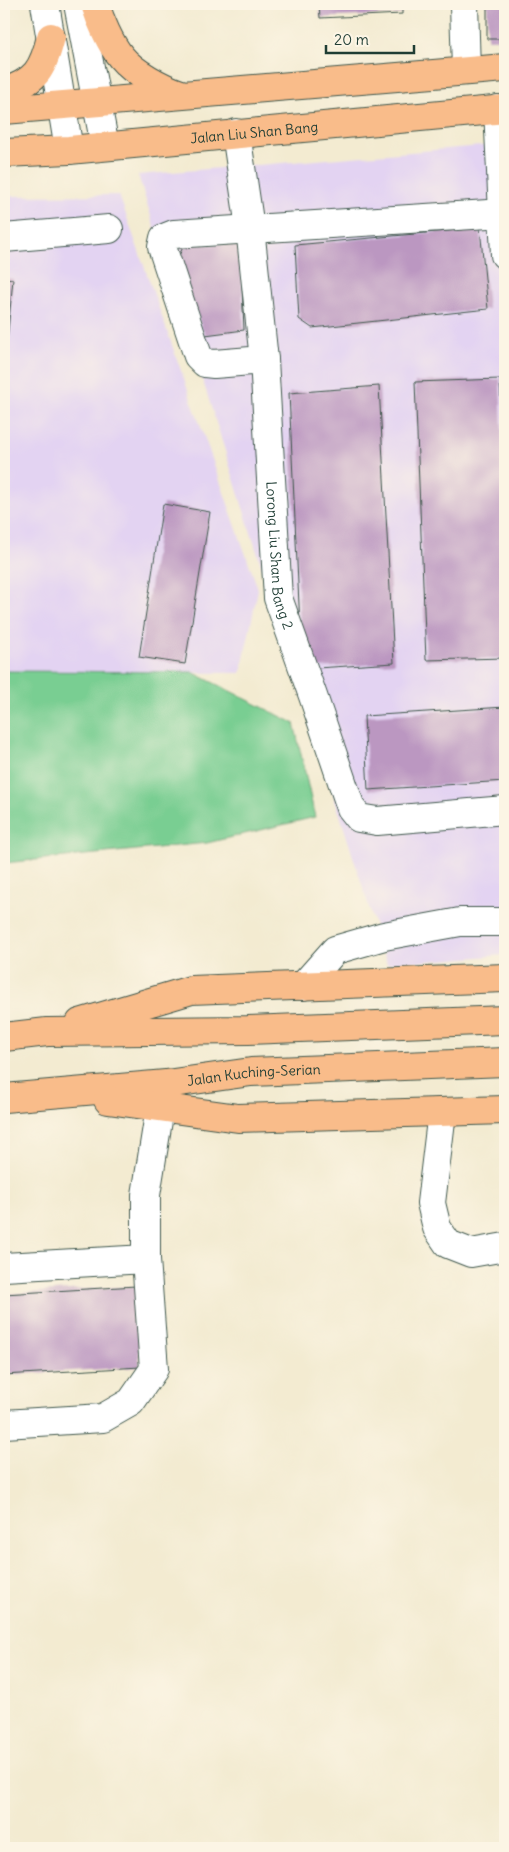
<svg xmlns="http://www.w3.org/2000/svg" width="509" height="1852" viewBox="0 0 509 1852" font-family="Delius,sans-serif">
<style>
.built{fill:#e3d3f2}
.green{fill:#79ce92;stroke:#4c8663}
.building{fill:#bb97c1}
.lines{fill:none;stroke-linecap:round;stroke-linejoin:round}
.minor-casing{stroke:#3f574c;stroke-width:30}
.major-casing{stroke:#3f574c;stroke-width:30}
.highway-casing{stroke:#3f574c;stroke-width:30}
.minor{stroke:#fff;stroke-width:28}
.major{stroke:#f9bc8a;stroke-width:28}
.highway{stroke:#f9bc8a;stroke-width:28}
.labels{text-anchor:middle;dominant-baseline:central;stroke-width:4;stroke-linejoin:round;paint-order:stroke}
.street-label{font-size:14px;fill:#1f3d34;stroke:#fcf5e5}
</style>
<rect width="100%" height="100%" fill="#fcf5e5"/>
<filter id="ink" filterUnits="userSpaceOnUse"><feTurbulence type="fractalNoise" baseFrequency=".02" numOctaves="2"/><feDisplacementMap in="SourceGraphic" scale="10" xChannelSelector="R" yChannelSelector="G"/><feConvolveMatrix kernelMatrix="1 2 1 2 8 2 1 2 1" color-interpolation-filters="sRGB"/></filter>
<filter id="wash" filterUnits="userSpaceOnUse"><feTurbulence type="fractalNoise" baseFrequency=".0096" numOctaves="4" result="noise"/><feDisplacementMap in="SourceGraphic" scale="20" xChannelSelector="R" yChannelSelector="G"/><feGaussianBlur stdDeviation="1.12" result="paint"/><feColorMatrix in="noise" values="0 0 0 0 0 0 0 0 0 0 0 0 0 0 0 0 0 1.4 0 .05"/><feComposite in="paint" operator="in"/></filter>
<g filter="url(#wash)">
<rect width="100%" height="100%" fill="#f3ebd1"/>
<g class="built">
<path d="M505 144V955L387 964 138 175Z"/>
<path d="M119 195 258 589 241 673 4 671V196Z"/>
</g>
<path class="green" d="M4 671 192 672 294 723 315 817 207 843 4 863Z"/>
<g id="blocks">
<g class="building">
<path d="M319 4H402V14L320 18Z"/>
<rect x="487" y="4" width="18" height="35"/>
<path d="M480 228 488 309 312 328 299 319 295 245Z"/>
<path d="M240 244 244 330 205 335 176 262 184 245Z"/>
<path d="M4 278 13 279 5 363H4Z"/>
<path d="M500 379 505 507V658L426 660 415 382Z"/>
<path d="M379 386 394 663 317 668 300 626 289 393Z"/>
<path d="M163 504 210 512 185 664 139 657Z"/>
<path d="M505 707V781L368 790 364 716Z"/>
<path d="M136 1286 140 1367 4 1375V1294Z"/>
</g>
</g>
</g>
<g filter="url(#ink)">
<use href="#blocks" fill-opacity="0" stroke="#3f574c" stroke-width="1"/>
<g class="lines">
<g class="minor-casing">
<g id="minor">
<path d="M45 4 69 150"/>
<path d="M78 4 105 146"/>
<path d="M464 4 466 70"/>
<path d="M498 109 505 255"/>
<path id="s1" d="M236 133 250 228 264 360 278 598 313 696 351 808 359 818 377 821 505 810"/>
<path d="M4 238 109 229"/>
<path d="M264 360 214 364 205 363 198 356 162 247 164 238 174 234 504 213"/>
<path d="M303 986 335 950 384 936 460 922H505"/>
<path d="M442 1112 431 1203 437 1228 448 1244 471 1253 505 1247"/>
<path d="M4 1267 146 1259"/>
<path d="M4 1424 103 1418 131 1402 154 1369 146 1259V1195L160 1108"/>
</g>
</g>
<g class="major-casing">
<g id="major">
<path d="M95 4C100 20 110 44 121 57 134 73 162 88 181 94"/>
<path d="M4 92C36 81 43 70 51 37"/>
<path d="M4 110 505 68"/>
<path id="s2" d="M4 153 69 150 505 109"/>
</g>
</g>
<g class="highway-casing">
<g id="highway">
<path d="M80 1023 191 990 505 978"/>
<path d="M4 1037 47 1032 248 1030 505 1020"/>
<path id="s3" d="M4 1098 166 1084 251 1072 505 1062"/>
<path d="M108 1100 238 1118 505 1110"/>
</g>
</g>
<use href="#minor" class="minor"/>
<use href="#major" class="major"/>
<use href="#highway" class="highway"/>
</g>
</g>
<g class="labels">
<g class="street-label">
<text stroke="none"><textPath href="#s2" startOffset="251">Jalan Liu Shan Bang</textPath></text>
<text stroke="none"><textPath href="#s1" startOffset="425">Lorong Liu Shan Bang 2</textPath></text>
<text stroke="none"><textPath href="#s3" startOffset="251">Jalan Kuching-Serian</textPath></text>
</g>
</g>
<rect width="509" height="1852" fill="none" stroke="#fcf5e5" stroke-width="20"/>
<path d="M326 45v8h88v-8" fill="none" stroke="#1f3d34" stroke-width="2.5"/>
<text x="334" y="45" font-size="15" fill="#1f3d34" stroke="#fcf5e5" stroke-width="4" paint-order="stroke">20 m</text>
</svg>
